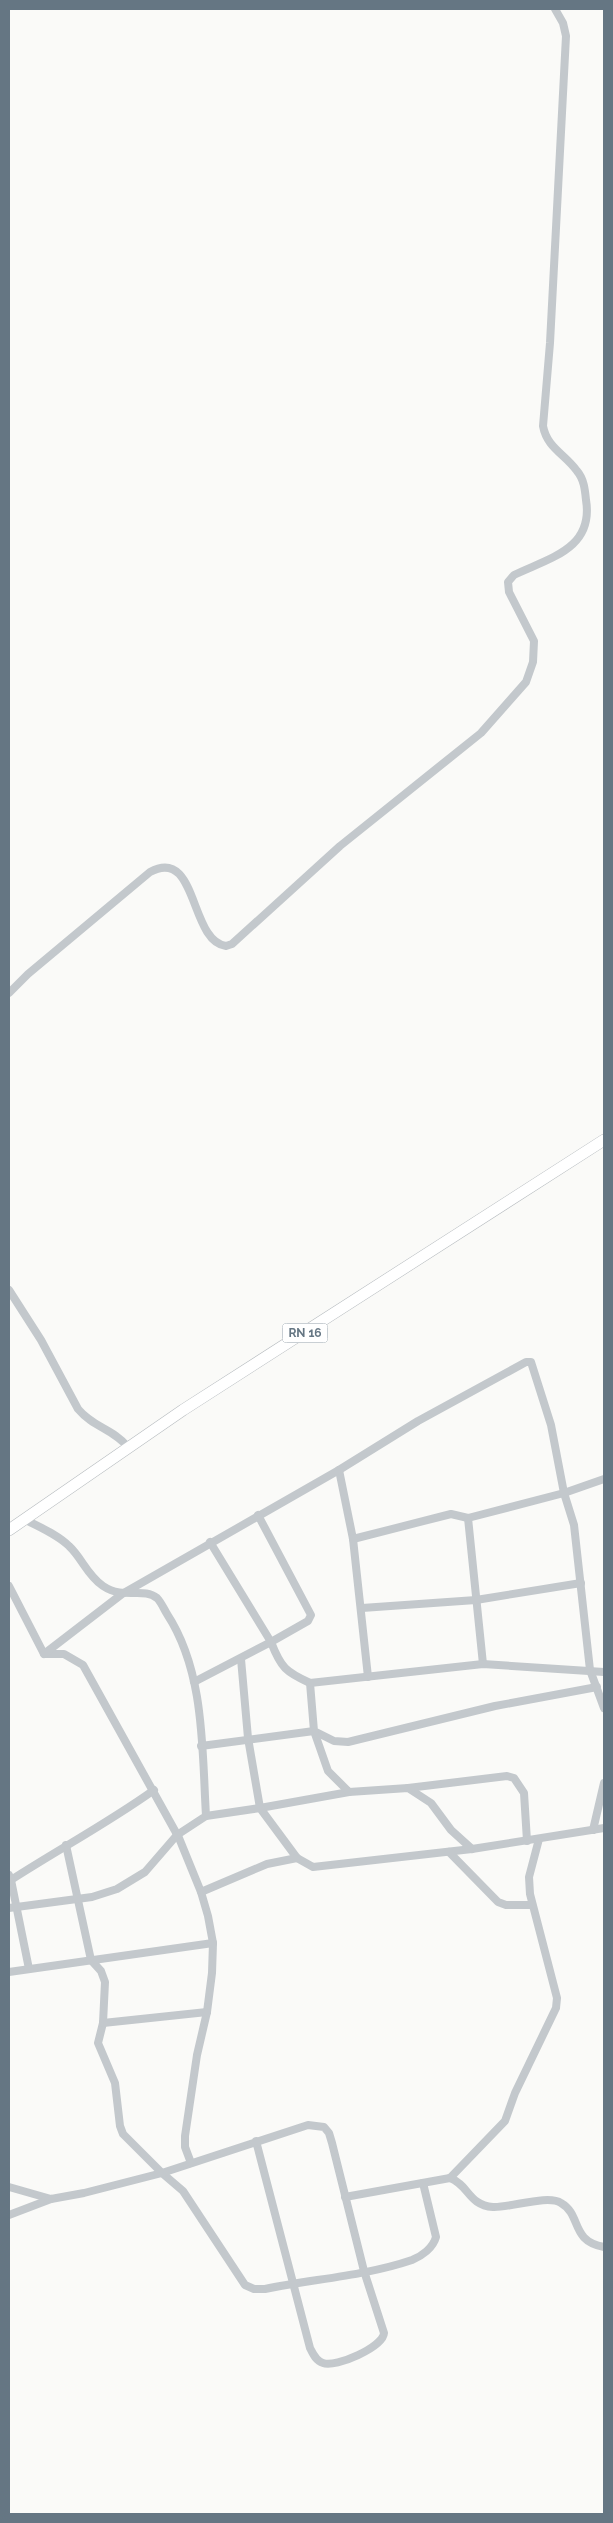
<svg xmlns="http://www.w3.org/2000/svg" width="613" height="2523" viewBox="0 0 613 2523" font-family="Raleway,sans-serif">
<style>
.lines{fill:none;stroke-linecap:round;stroke-linejoin:round}
.primary-casing{stroke:#b5babe;stroke-width:12}
.street{stroke:#c3c8cc;stroke-width:8}
.primary{stroke:#fff;stroke-width:11}
.labels{text-anchor:middle;dominant-baseline:central;stroke-width:5;stroke-linejoin:round;paint-order:stroke}
.shield{fill:#fff;stroke:#939fa8;stroke-width:1}
.shield-label{font-size:12px;font-weight:bold;fill:#657683}
</style>
<rect width="100%" height="100%" fill="#fafaf8"/>
<g class="lines">
<g class="primary-casing">
<path id="primary" d="M9 1530 183 1410 604 1140"/>
</g>
<g class="street">
<path d="M9 993 28 974 150 872C198 846 189 941 226 946L232 944 340 846 481 733 526 682 533 662 534 641 509 592 508 582 514 575C549 558 594 549 586 500 585 490 584 479 577 471 565 454 547 448 543 426L550 343 566 36 563 23 555 9"/>
<path d="M9 1290 41 1340 78 1409C94 1428 112 1428 128 1447"/>
<path d="M339 1470 353 1539 368 1677"/>
<path d="M468 1518 483 1664"/>
<path d="M353 1539 451 1514 468 1518 564 1493 604 1479"/>
<path d="M210 1542 271 1642 308 1621 311 1615 258 1515"/>
<path d="M9 1586 44 1654H64L83 1665 179 1838 201 1892 208 1916 213 1943 212 1973 207 2012 197 2055 185 2136V2147L191 2163"/>
<path d="M362 1608 476 1600 581 1583"/>
<path d="M44 1654 122 1594 339 1470 418 1421 526 1362H531L551 1425 564 1493 574 1525 590 1670 604 1708"/>
<path d="M241 1659 248 1738 260 1808 349 1792"/>
<path d="M194 1682 271 1642C281 1668 286 1672 310 1683L314 1731 334 1741 348 1742 495 1706 597 1687"/>
<path d="M310 1683 483 1664 604 1672"/>
<path d="M201 1746 314 1731 328 1771 349 1792 408 1788 431 1803 451 1830 472 1849"/>
<path d="M408 1788 507 1776 514 1778 524 1793 527 1841"/>
<path d="M206 1816 260 1808 297 1858 313 1867 472 1849 604 1828"/>
<path d="M593 1830 604 1783"/>
<path d="M66 1845 91 1960 101 1971 105 1982 103 2023 98 2043 115 2083 120 2126 123 2134 162 2173 183 2191 245 2285 254 2289H265C313 2279 365 2276 412 2260 422 2256 433 2248 436 2237L423 2183"/>
<path d="M449 1852 498 1902 506 1905H531"/>
<path d="M9 1875 11 1880C59 1849 108 1823 154 1790"/>
<path d="M11 1880 29 1969"/>
<path d="M201 1892 267 1864 297 1858"/>
<path d="M9 1908 92 1897 117 1889 145 1872 177 1835 206 1816C202 1750 205 1672 167 1614 164 1609 161 1602 157 1598 143 1587 124 1600 103 1586 87 1575 82 1558 69 1546 57 1534 39 1527 24 1519"/>
<path d="M9 1972 213 1943"/>
<path d="M103 2023 207 2012"/>
<path d="M450 2178C469 2185 468 2205 493 2207 510 2208 548 2194 561 2203 582 2215 570 2241 604 2247"/>
<path d="M9 2187 51 2199 84 2193 162 2173 308 2125 324 2127 329 2133 332 2143 364 2271 384 2333C383 2347 336 2368 323 2363 316 2361 313 2354 310 2348L256 2141"/>
<path d="M345 2197 450 2178 505 2121 515 2093 556 2008 557 1998 530 1894 529 1877 539 1839"/>
<path d="M9 2215 51 2199"/>
</g>
<use href="#primary" class="primary"/>
</g>
<g class="labels">
<rect class="shield" x="282.5" y="1323.5" width="45" height="19" rx="4"/>
<g class="shield-label">
<text x="305" y="1333">RN 16</text>
</g>
</g>
<rect width="613" height="2523" fill="none" stroke="#657683" stroke-width="20"/>
</svg>
